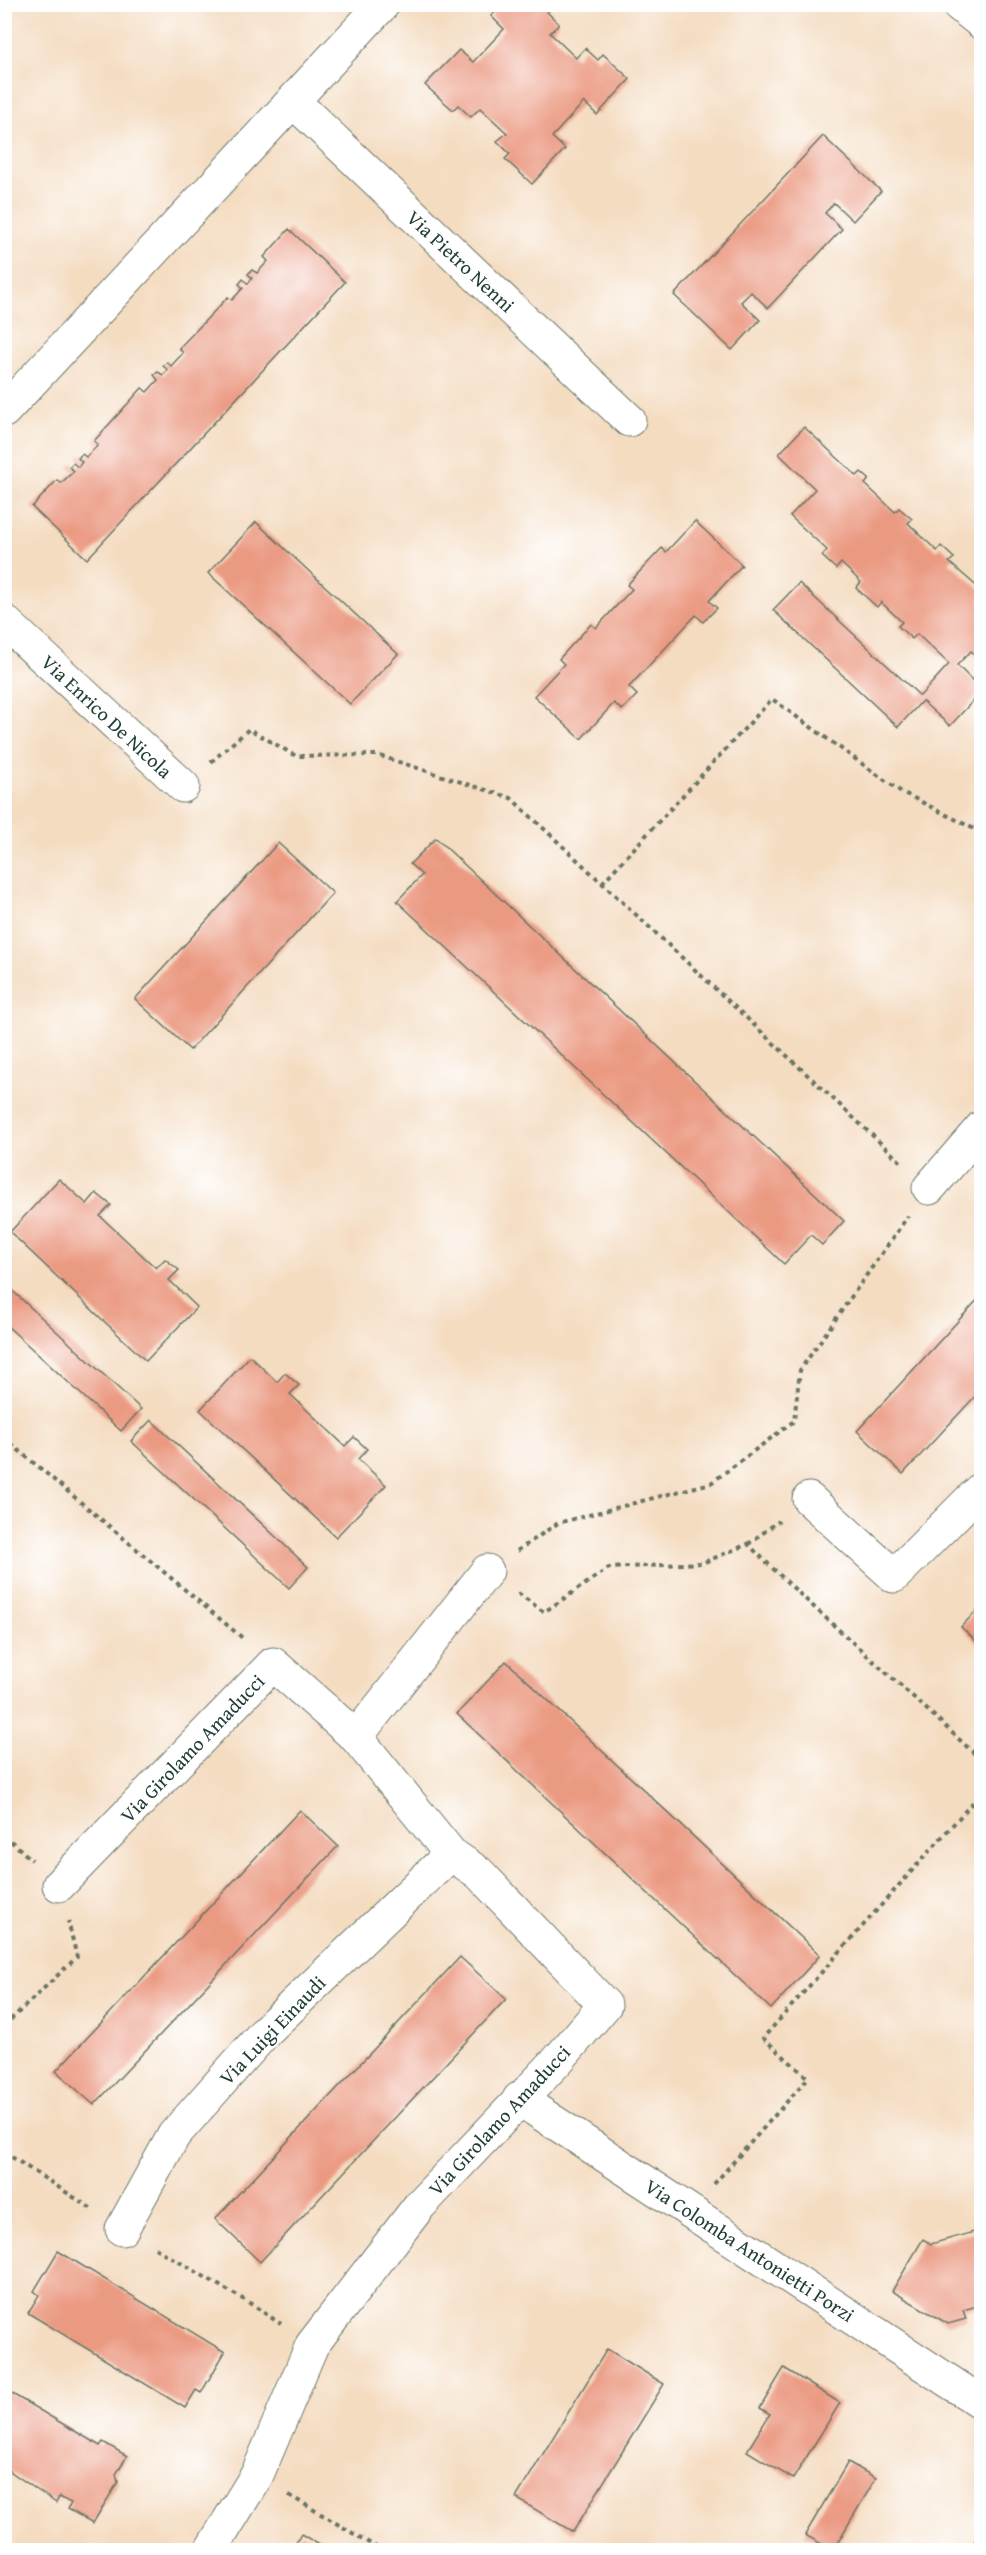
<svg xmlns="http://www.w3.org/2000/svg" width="986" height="2555" viewBox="0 0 986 2555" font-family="'Gentium Book Plus',serif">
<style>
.building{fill:#eb9a82}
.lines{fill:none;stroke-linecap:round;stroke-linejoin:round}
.street-casing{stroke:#6a7565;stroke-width:35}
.path{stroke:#6a7565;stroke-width:4;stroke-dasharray:4.5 4.5;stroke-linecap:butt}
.street{stroke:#fff;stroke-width:33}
.labels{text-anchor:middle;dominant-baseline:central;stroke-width:5;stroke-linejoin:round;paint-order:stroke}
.street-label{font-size:20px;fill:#1f3d34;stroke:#fff}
</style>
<rect width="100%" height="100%" fill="#fff"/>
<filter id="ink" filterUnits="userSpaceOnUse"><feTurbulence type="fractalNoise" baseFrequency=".0167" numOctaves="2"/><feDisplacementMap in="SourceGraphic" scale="12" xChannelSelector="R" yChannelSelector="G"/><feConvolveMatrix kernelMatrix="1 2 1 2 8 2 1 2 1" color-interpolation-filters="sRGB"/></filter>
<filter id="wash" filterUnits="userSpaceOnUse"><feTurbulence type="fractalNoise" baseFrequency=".008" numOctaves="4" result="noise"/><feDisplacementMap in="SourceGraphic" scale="24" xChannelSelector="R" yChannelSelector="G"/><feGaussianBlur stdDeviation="1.35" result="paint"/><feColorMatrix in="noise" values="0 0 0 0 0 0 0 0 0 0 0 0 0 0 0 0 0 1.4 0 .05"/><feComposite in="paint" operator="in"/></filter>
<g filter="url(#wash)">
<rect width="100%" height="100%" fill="#f4dcc1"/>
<g id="blocks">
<g class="building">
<path d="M503 4H549L551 7 547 12 559 24 550 33 576 58 585 48 598 60 603 54 630 79 597 115 584 102 552 137 565 149 532 184 505 159 510 154 497 141 507 133 480 108 471 117 458 105 453 110 425 85 459 50 473 62 504 29 491 16Z"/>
<path d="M823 136 881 191 853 221 834 203 825 213 842 229 768 308 751 292 741 302 760 320 732 350 674 295Z"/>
<path d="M289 229 345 282 87 559 32 507 57 480 61 483 74 471 69 467 73 463 78 467 82 462 78 458 82 454 86 457 98 445 94 441 142 388 147 392 158 380 154 375 158 372 163 375 168 370 163 366 167 362 171 366 183 353 179 348 228 297 232 300 243 288 239 284 243 279 248 284 252 278 248 274 252 270 257 273 268 261 264 257Z"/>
<path d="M804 427 857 476 861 472 869 479 865 484 895 512 899 508 912 519 908 523 937 551 941 546 954 558 949 562 981 590V648L975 655 971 651 957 665 981 689V692L950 726 922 701 898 727 773 610 799 583 920 696 949 664 917 634 912 639 898 626 902 622 881 602 877 607 856 588 861 582 841 563 836 569 822 556 827 550 790 516 815 489 779 454Z"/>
<path d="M695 521 742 565 709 601 717 608 703 622 696 615 629 687 637 695 622 710 614 703 581 739 534 696 564 664 559 659 591 624 596 628 632 589 627 585 662 548 666 552Z"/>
<path d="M256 522 398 654 350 704 208 573Z"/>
<path d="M436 838 844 1221 822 1245 811 1235 784 1264 397 901 422 875 410 864Z"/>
<path d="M278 843 333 893 190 1050 135 999Z"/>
<path d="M59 1179 87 1204 96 1193 111 1205 100 1216 156 1268 165 1259 179 1270 169 1280 197 1307 146 1361 10 1232Z"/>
<path d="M4 1283 141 1409 121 1431 4 1323Z"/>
<path d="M981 1296V1390L903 1474 857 1431Z"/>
<path d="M250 1356 277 1382 285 1373 299 1385 290 1394 345 1446 354 1437 367 1449 358 1459 386 1485 336 1537 200 1410Z"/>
<path d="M151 1420 308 1567 289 1588 131 1441Z"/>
<path d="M981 1606V1646L961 1627Z"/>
<path d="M506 1661 820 1955 771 2009 457 1714Z"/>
<path d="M300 1810 338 1846 94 2105 56 2071Z"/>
<path d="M460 1957 506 1999 260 2262 215 2219Z"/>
<path d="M981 2230V2305L963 2310 966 2319 948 2324 892 2291 923 2239 931 2244Z"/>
<path d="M58 2251 225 2352 201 2393 196 2390 185 2408 28 2313 39 2295 34 2291Z"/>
<path d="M607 2349 664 2384 573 2532 516 2498Z"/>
<path d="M784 2368 840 2403 793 2479 747 2451 770 2414 760 2408Z"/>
<path d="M4 2389 100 2446 103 2442 127 2456 116 2474 118 2482 93 2523 68 2509 71 2503 59 2497 56 2503 4 2467Z"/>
<path d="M848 2462 876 2478 833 2550 805 2535Z"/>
<path d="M981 2530V2550H969Z"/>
<path d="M301 2534 328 2550H292Z"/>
</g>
</g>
</g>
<g filter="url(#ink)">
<use href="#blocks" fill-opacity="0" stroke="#6a7565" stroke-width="1.5"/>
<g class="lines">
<g class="street-casing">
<g id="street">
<path d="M958 4 982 23"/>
<path d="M293 101 629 420"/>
<path d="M4 411 383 4"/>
<path d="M4 621 183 786"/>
<path d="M929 1188 982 1127"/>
<path d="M809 1499 894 1576 982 1488"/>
<path d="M356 1737 487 1571"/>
<path d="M59 1885 273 1664 356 1737 451 1854 479 1873 605 2005 558 2060 420 2205 312 2345 257 2475 211 2550"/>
<path d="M519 2099 982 2403"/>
<path d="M122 2229 174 2135 266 2031 451 1854"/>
</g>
</g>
<g class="path">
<path d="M211 762 249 729 296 756 377 755 511 798 903 1164"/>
<path d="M602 883 772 699 900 791 982 833"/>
<path d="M4 1438 245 1640"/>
<path d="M748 1544 779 1521"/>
<path d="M517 1551 558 1523 711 1483 794 1421 800 1370 908 1216"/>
<path d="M518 1593 544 1612 609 1568 702 1563 748 1544C823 1619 905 1687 982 1761"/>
<path d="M4 1835 32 1860"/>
<path d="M4 2026 77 1957 68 1921"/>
<path d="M4 2152 92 2209"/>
<path d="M714 2184 808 2078 763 2038 982 1792"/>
<path d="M155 2248 248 2302 281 2324"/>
<path d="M289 2495 381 2550"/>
</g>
<use href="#street" class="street"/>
</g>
</g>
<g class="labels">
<g class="street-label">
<text transform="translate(461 261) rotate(43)">Via Pietro Nenni</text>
<text transform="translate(107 716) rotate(43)">Via Enrico De Nicola</text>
<text transform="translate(192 1748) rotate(-46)">Via Girolamo Amaducci</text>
<text transform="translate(272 2030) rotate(-46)">Via Luigi Einaudi</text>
<text transform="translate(499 2120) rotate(-47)">Via Girolamo Amaducci</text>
<text transform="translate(750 2250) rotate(33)">Via Colomba Antonietti Porzi</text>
</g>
</g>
<rect width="986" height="2555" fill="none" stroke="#fff" stroke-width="24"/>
</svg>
